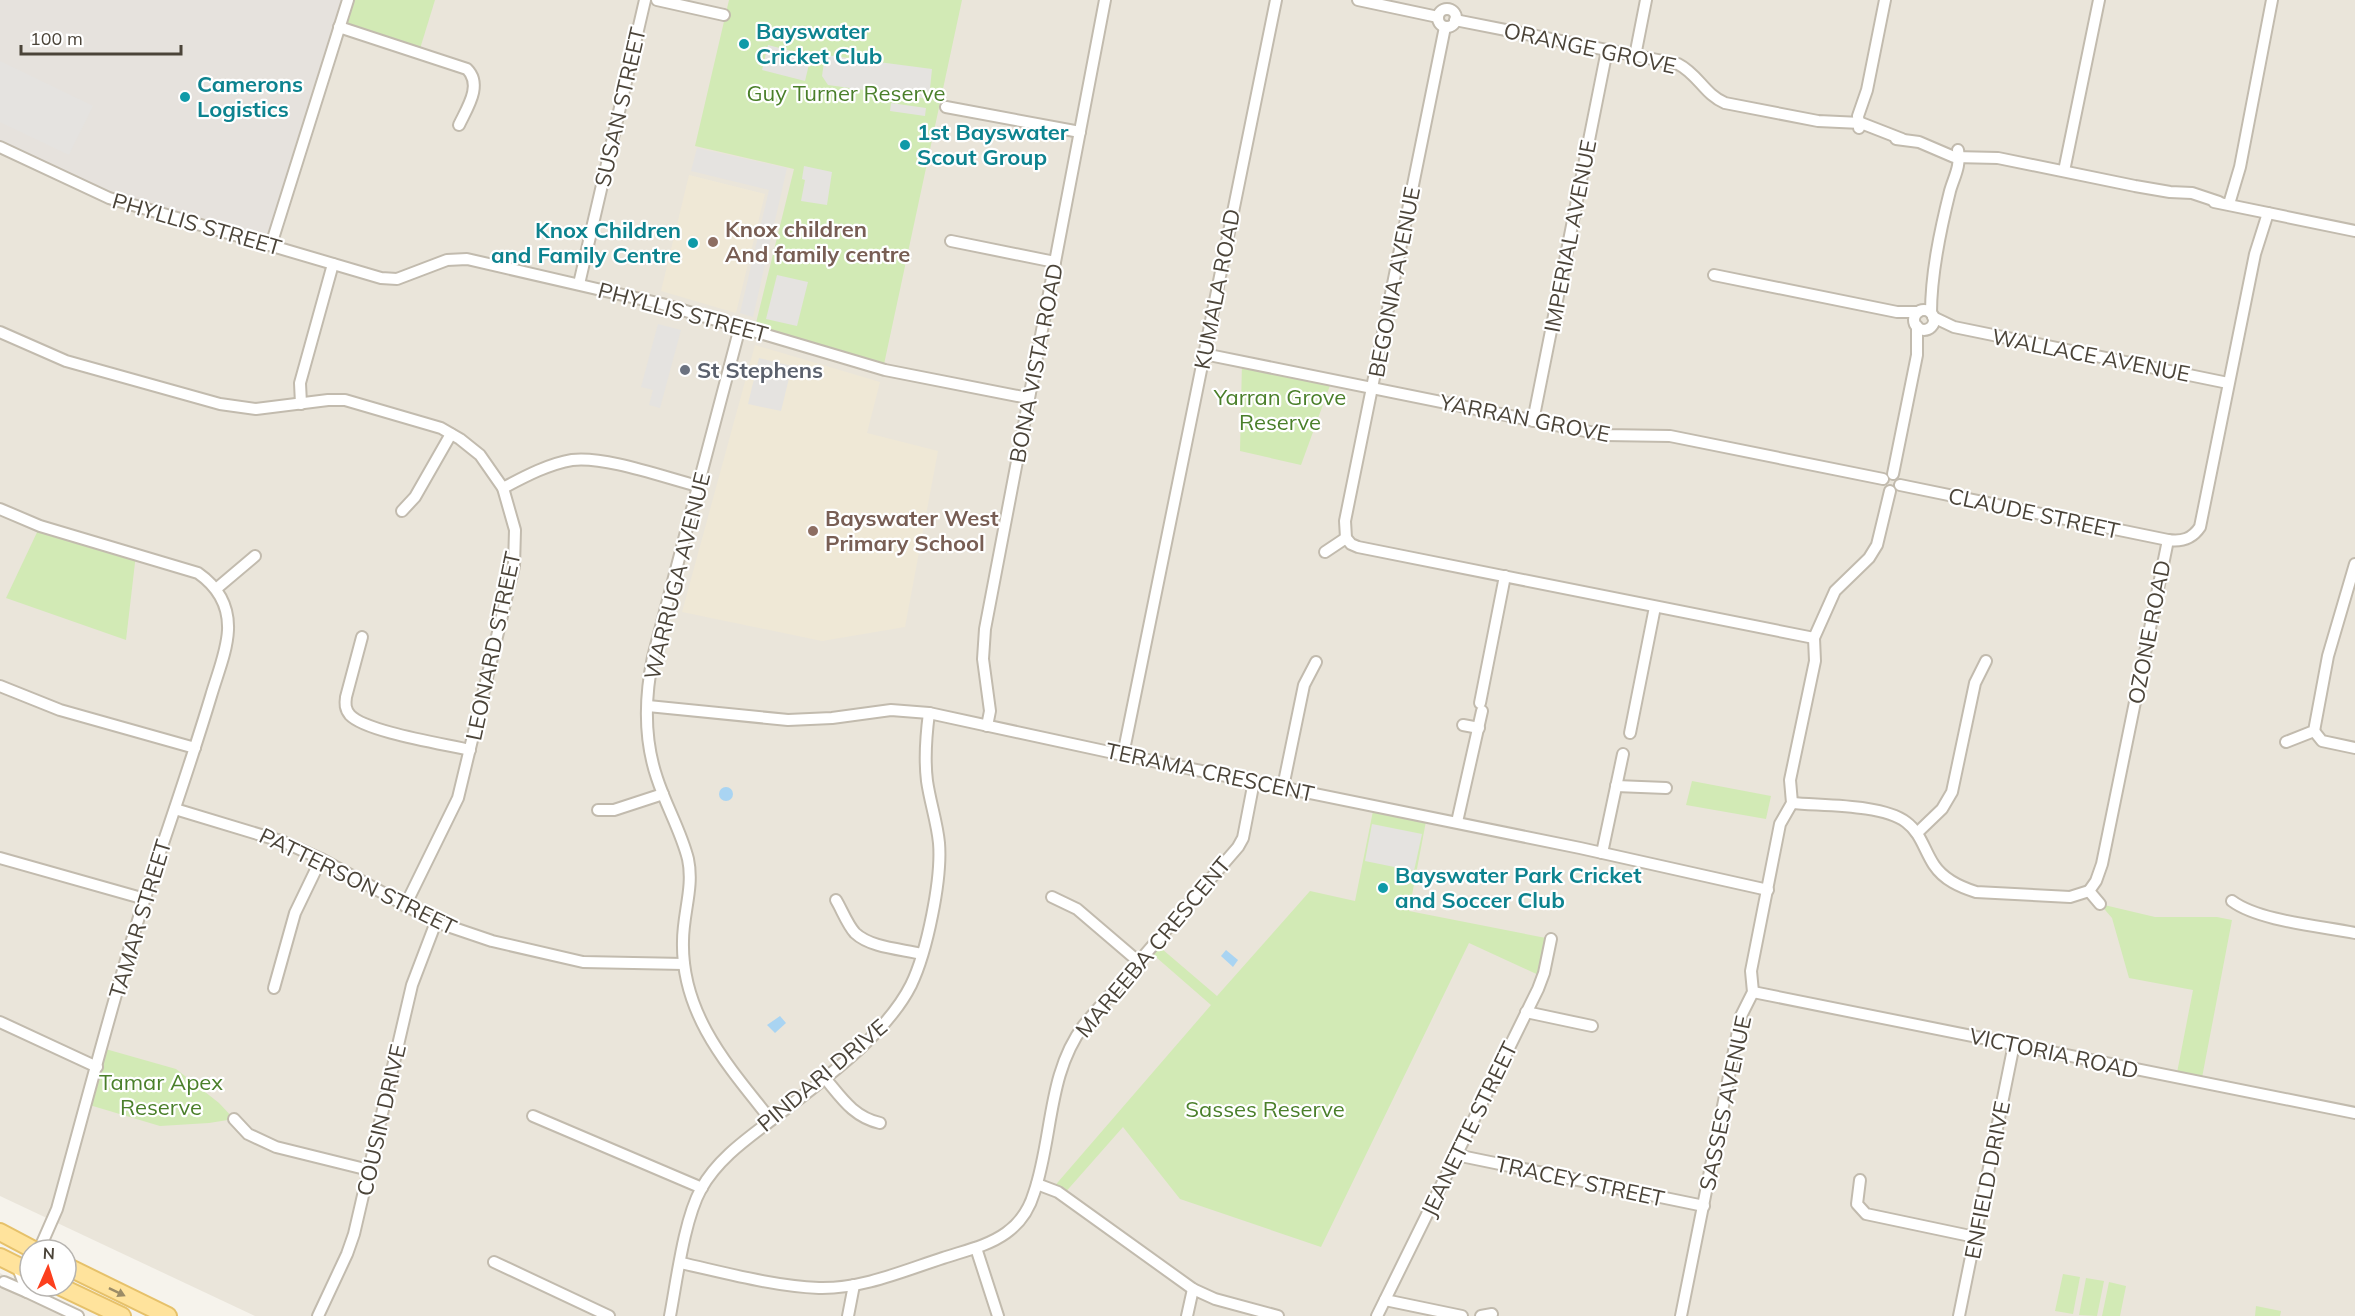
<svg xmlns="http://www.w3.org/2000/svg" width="2355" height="1316" viewBox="0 0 2355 1316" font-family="Mulish,sans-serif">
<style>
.residential{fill:#eae5da}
.industrial{fill:#e6e2dd}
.education{fill:#efe8d6}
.green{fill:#d2eab5}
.parking{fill:#e5e3e0}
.water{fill:#a9d4f2}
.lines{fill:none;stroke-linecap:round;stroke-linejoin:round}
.minor-casing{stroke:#c2bbae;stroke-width:14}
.primary-casing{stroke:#e6c16a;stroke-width:20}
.minor{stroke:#fff;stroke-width:10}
.primary{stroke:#ffe39c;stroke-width:16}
.oneway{fill:#9c8c66}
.culture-dot{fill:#0f9aa8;stroke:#fff;stroke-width:2}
.education-dot{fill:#8d6e63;stroke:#fff;stroke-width:2}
.worship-dot{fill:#6b7280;stroke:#fff;stroke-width:2}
.labels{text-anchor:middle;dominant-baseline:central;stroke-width:4.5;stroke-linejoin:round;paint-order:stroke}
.culture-label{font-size:22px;font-weight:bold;fill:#0d838f;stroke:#fff;text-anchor:start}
.street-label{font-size:22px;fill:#4b4439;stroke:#fff}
.park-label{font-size:22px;fill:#4a7f2a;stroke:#fff}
.education-label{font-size:22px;font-weight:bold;fill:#785e54;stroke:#fff;text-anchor:start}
.worship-label{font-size:22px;font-weight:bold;fill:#5b616d;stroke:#fff;text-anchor:start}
</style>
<rect width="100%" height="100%" fill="#f6f3ec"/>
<g class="residential">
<path d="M348 0H2355V1316H255L0 1196V148Z"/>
<path d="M0 1273 7 1277 5 1281 78 1316H0Z"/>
</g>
<path class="industrial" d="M0 0H348L271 245 149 211 0 147Z"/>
<g class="education">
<path d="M689 175 765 194 736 313 661 291Z"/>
<path d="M755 345 880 382 867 433 938 451 905 627 822 641 682 612Z"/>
</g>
<g class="green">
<path d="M348 0H435L419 52 339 27Z"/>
<path d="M729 0H962L883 369 754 331 794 169 695 146Z"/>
<path d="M1242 362 1332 380 1301 465 1240 451Z"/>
<path d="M40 526 136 554 126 640 6 598Z"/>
<path d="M1692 781 1771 796 1766 819 1686 805Z"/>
<path d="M1374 806 1427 816 1409 911 1551 939 1543 977 1469 943 1321 1247 1180 1199 1123 1127 1063 1195 1052 1189 1211 1005 1149 951 1155 943 1217 996 1310 891 1355 901Z"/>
<path d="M2100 904 2155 917H2217L2232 920 2201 1083 2176 1078 2193 990 2129 978 2112 918Z"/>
<path d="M102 1048 176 1069 219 1103 234 1119 209 1123 160 1126 86 1104Z"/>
<path d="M2063 1274 2080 1277 2073 1314 2055 1311Z"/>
<path d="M2086 1278 2104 1281 2097 1316 2079 1315Z"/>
<path d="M2109 1282 2126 1286 2120 1316H2102Z"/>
<path d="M2256 1306 2281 1311 2280 1316H2255Z"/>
</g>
<g class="parking">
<path d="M768 45 811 56 805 81 762 70Z"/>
<path d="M825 55 932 69 929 99 828 85 822 76Z"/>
<path d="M0 61 93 106 69 155 0 122Z"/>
<path d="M891 103 926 108 925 116 890 111Z"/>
<path d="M697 148 787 168 753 317 740 313 769 190 691 171Z"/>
<path d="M804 166 832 172 827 205 801 201 805 180 802 179Z"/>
<path d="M777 275 808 282 797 326 766 319Z"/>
<path d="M658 324 681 330 660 408 649 405 653 390 641 387Z"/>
<path d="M759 358 792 366 781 411 748 404Z"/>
<path d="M1372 824 1422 834 1414 871 1365 861Z"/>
</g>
<g class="water">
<circle cx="726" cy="794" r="7"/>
<path d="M1226 950 1238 960 1233 967 1221 956Z"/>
<path d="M780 1016 786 1023 775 1033 767 1025Z"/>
</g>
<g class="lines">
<g class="minor-casing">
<g id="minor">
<path d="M657 0 724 15"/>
<path d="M1358 0 1438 17"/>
<circle cx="1447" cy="18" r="9"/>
<path d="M1455 20 1678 64C1698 74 1705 95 1725 103L1818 121 1861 123 1902 139"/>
<path d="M339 27 467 69C483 85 467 108 459 125"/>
<path d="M1445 27 1345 521 1346 538 1351 544 1358 547 1814 638"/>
<path d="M1635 56 1646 0"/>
<path d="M946 107 1080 132"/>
<path d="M1859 128 1858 116 1867 90 1885 0"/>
<path d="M1896 139 1919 142 1954 157 1998 158 2135 186 2170 192 2192 193 2219 202"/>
<path d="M0 147 109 198 381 278 397 279 447 260 467 259 662 304 885 370 1028 398"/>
<path d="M2064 171 2099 0"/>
<path d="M2214 202 2355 231"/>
<path d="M2229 204 2240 167 2272 0"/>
<path d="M951 241 1055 262"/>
<path d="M271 245 348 0"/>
<path d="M1714 275 1897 312H1918"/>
<path d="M579 284 645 0"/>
<circle cx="1924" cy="320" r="10"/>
<path d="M1931 313C1931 273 1940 231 1950 191 1954 177 1961 166 1958 150"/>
<path d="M1933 317 1954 327 2228 383"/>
<path d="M740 327 653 657C645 696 644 740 657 778 666 806 681 831 688 859 694 887 683 913 683 941 681 1014 728 1066 771 1120"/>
<path d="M0 332 66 361 220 404 256 409 328 400H345L441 428 460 439 480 455 503 488 515 530 514 566 458 798 405 906"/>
<path d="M1204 354 1605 435 1670 436 1883 479"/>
<path d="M301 404 300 383 333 264"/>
<path d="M1533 421 1607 50"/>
<path d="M1893 474 1917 355V326"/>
<path d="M1900 485 2168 540"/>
<path d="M503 488C524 477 548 464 572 460 606 456 663 477 698 486"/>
<path d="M0 509 40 526 198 573C218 587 229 606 228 630 227 652 217 675 211 696 193 756 173 814 153 873 117 983 88 1097 57 1209L39 1250"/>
<path d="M402 511 415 497 451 434"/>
<path d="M1325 552 1346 538"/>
<path d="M216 589 255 556"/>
<path d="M362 637 346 697C345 704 345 709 350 715 366 732 445 744 470 750"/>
<path d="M0 686 60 710 195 748"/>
<path d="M1480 703 1505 576"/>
<path d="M648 706 788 720 832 718 891 710 929 713 1123 755 1580 848 1768 890"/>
<path d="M1463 725 1479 728"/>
<path d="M987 726 990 711 983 659 985 629 1105 0"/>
<path d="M2314 731 2322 741 2355 748"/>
<path d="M1630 733 1655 607"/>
<path d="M2286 742 2314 731 2328 656 2355 564"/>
<path d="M1123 755 1276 0"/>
<path d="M1616 786 1666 788"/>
<path d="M1283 787 1304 685 1316 662"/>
<path d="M1792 803C1823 806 1882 804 1906 822 1921 833 1924 850 1934 865 1944 880 1960 887 1976 892L2070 897 2089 891"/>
<path d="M175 809 284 842 321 859 436 922 492 941 583 962 684 964"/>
<path d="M598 810H614L663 794"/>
<path d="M1457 822 1482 711"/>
<path d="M1917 833 1942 809 1952 792 1975 683 1986 661"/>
<path d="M1602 853 1623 754"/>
<path d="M0 858 145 899"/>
<path d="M1052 897 1077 909 1139 962"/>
<path d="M836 900C842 910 847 924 855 933 871 948 902 949 922 954"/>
<path d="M2232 901C2259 921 2320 926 2355 933"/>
<path d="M2100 904 2089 891 2096 881 2102 864 2168 540C2182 542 2192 539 2200 527L2255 254 2268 213"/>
<path d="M274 988 295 913 321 859"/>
<path d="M1753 992 2355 1113"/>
<path d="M1526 1012 1592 1026"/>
<path d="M0 1022 97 1067"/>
<path d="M824 1077C841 1097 853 1117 880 1123"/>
<path d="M533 1116 702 1188"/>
<path d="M234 1119 248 1134 276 1147 369 1170"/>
<path d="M1456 1155 1704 1206"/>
<path d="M1860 1180 1857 1204 1866 1214 1975 1237"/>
<path d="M1037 1184 1058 1192 1193 1289 1215 1299 1278 1316"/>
<path d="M976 1248 998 1316"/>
<path d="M494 1262 609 1316"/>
<path d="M681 1263C726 1273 773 1286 819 1288 862 1289 903 1271 943 1258 964 1251 988 1246 1006 1233 1020 1223 1029 1210 1034 1193 1053 1138 1047 1074 1084 1025L1238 847 1243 838 1254 781"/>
<path d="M17 1265 27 1292 78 1316"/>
<path d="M4 1282 27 1292"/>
<path d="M1385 1300 1462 1316"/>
<path d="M318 1316 347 1254 354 1234 412 985 436 922"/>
<path d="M670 1316C677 1279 684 1220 701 1189 716 1162 741 1143 765 1125 813 1087 884 1039 911 985 927 952 942 879 939 843 937 822 930 802 927 781 924 757 926 736 929 713"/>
<path d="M848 1316 854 1285"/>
<path d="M1187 1316 1193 1289"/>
<path d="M1377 1316 1538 989 1544 973 1551 939"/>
<path d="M1481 1316 1492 1314"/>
<path d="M1681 1316 1741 1016 1753 992 1751 971 1780 824 1792 803 1790 780 1815 661 1814 638 1835 591 1869 558 1877 545 1890 491"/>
<path d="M1959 1316 2014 1044"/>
</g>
</g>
<g class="primary-casing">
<g id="primary">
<path d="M0 1232 34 1250"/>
<path d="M0 1257 30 1272"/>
<path d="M66 1266 168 1316"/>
<path d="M59 1286 122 1316"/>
</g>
</g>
<use href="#minor" class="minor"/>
<use href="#primary" class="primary"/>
</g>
<defs><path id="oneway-solid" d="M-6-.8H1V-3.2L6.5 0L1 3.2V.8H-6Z" transform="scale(1.5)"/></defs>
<use class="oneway" href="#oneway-solid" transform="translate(117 1292) rotate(26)"/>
<g class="culture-dot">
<circle cx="744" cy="44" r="6"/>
<circle cx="185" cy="97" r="6"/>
<circle cx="905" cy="145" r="6"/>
<circle cx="693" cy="243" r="6"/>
<circle cx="1383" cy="888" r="6"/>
</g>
<g class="education-dot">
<circle cx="713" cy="242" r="6"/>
<circle cx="813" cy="531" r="6"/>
</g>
<circle class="worship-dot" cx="685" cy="370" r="6"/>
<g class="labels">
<g class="culture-label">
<text x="756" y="31">Bayswater<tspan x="756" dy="25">Cricket Club</tspan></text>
<text x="197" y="84">Camerons<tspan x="197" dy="25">Logistics</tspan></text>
<text x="917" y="132">1st Bayswater<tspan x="917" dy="25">Scout Group</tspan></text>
<text x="681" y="230" text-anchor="end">Knox Children<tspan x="681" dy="25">and Family Centre</tspan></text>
<text x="1395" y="875">Bayswater Park Cricket<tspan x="1395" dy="25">and Soccer Club</tspan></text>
</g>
<g class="street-label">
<text transform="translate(1590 48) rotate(12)">ORANGE GROVE</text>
<text transform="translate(620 107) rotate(-77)">SUSAN STREET</text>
<text transform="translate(197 224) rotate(16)">PHYLLIS STREET</text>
<text transform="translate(1570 236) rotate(-79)">IMPERIAL AVENUE</text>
<text transform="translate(1394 282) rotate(-79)">BEGONIA AVENUE</text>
<text transform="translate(1217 289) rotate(-79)">KUMALA ROAD</text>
<text transform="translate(683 312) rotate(15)">PHYLLIS STREET</text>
<text transform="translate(2091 355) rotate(11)">WALLACE AVENUE</text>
<text transform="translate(1036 363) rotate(-79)">BONA VISTA ROAD</text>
<text transform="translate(1525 418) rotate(11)">YARRAN GROVE</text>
<text transform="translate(2034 513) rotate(12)">CLAUDE STREET</text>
<text transform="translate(677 576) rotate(-76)">WARRUGA AVENUE</text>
<text transform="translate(2149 632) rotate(-79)">OZONE ROAD</text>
<text transform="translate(493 646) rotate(-78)">LEONARD STREET</text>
<text transform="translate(1210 772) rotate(12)">TERAMA CRESCENT</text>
<text transform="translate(358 881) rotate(26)">PATTERSON STREET</text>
<text transform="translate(140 919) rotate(-73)">TAMAR STREET</text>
<text transform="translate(1153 947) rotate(-50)">MAREEBA CRESCENT</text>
<text transform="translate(2054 1053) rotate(12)">VICTORIA ROAD</text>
<text transform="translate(822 1075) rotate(-40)">PINDARI DRIVE</text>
<text transform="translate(1725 1103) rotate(-78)">SASSES AVENUE</text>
<text transform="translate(381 1120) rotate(-77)">COUSIN DRIVE</text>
<text transform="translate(1469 1129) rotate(-64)">JEANETTE STREET</text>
<text transform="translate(1987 1180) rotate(-79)">ENFIELD DRIVE</text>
<text transform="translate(1580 1181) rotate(12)">TRACEY STREET</text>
</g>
<g class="park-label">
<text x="846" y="93">Guy Turner Reserve</text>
<text x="1280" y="397">Yarran Grove<tspan x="1280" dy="25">Reserve</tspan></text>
<text x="161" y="1082">Tamar Apex<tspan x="161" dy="25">Reserve</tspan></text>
<text x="1265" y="1109">Sasses Reserve</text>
</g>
<g class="education-label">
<text x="725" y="229">Knox children<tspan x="725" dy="25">And family centre</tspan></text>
<text x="825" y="518">Bayswater West<tspan x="825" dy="25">Primary School</tspan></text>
</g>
<g class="worship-label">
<text x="697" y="370">St Stephens</text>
</g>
</g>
<g transform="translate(48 1268) rotate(3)"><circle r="28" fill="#ffffff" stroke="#b7b4b0" stroke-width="1.5"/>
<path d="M0-4.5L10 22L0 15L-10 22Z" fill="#fc3f1d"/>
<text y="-9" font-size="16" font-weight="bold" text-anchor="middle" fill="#4b4439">N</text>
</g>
<path d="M21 45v9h160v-9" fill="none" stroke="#4b4439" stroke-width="3"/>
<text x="30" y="45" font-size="18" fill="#4b4439" stroke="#ffffff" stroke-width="4.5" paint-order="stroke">100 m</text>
</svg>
